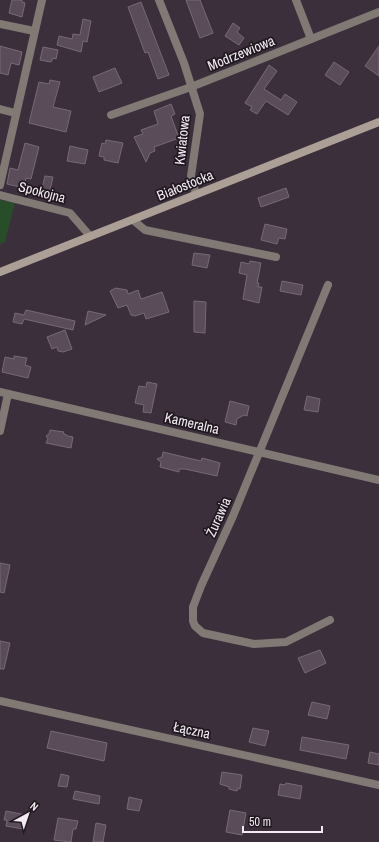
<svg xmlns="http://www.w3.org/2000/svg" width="379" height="842" viewBox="0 0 379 842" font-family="'Archivo Narrow',sans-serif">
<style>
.green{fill:#274e28}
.building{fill:#5a4c59;stroke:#786977}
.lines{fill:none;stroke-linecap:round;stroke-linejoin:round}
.street{stroke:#817973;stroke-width:8}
.secondary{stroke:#aca096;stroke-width:8}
.labels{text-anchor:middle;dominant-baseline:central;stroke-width:3.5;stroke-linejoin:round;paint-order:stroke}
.street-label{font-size:14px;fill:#f3eaf3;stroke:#1f191f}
</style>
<rect width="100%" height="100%" fill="#3c2f3c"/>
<path class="green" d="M0 200 15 203 5 242 0 244Z"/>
<g class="building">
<path d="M12 0H22V2L25 3 22 17 9 13Z"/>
<path d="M186 0H200L213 33 200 38Z"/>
<path d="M141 2 169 75 158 79 148 52 145 53 128 7Z"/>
<path d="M83 19 91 21 87 42 83 41 81 52 57 45 59 36 72 39 73 34 80 35Z"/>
<path d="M233 23 240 28 237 32 244 38 239 45 225 36Z"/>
<path d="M0 46 22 52 19 65 11 63 8 75 0 73Z"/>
<path d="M379 46V76L365 66Z"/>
<path d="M43 47 58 50 56 59 53 58 51 62 40 60Z"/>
<path d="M334 62 349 72 340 85 325 75Z"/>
<path d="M269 65 277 71 264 89 281 100 285 94 297 102 288 115 266 101 257 114 250 110 252 107 245 103Z"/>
<path d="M115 68 122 83 99 92 93 77Z"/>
<path d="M50 80 60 82 53 107 71 111 66 132 29 123 39 82 49 84Z"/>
<path d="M171 104 175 114 171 116 179 138 154 147 155 151 150 153 146 162 134 137 143 134 141 130 158 124 154 111Z"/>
<path d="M106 140 123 143 118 163 104 160V157L99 156 102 143 105 144Z"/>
<path d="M25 143 39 147 31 179 26 178 24 188 7 184 10 168 18 170Z"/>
<path d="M70 146 88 150 85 164 67 161Z"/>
<path d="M45 176 53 177 49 194 41 193Z"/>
<path d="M286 188 289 197 261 207 258 198Z"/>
<path d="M265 224 287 229 285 239 279 238 277 244 261 240Z"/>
<path d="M194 253 210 255 207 268 192 265Z"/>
<path d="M250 261 261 263 257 283H259L258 287H262L259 303 243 299 247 275 239 273 241 262 249 264Z"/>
<path d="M282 281 303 285 301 295 280 291Z"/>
<path d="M116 288 127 290 128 294 138 290 141 299 162 292 169 312 146 319 144 313 135 316 131 315 127 305 118 308 110 291Z"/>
<path d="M194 301 206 302 205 333 194 332Z"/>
<path d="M26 310 75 321 73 330 24 319 22 324 13 322 15 313 24 315Z"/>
<path d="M88 311 106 315 85 325Z"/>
<path d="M65 330 72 349 63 352 58 351 57 347 52 349 47 337Z"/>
<path d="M14 356 27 358 25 365 31 367 28 378 2 372 5 357 14 359Z"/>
<path d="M147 382 157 384 151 413 143 412 144 405 135 403 139 386 146 387Z"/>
<path d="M307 396 320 399 318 412 304 410Z"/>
<path d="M230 401 249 406 247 416 244 415 237 419 236 425 225 422Z"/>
<path d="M50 430 64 432 63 433 68 436 73 437 71 448 46 443 48 439 46 436 49 434Z"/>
<path d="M163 452 201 461 202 458 220 463 217 476 185 469H179V472L160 467 161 462 157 459 162 457Z"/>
<path d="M0 563 10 565 4 593 0 592Z"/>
<path d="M0 641 10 643 4 669H0Z"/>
<path d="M320 650 326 663 305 673 298 658Z"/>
<path d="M312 702 330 706 327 719 308 715Z"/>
<path d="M253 728 269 731 265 746 249 742Z"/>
<path d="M51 731 107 743 104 761 47 748Z"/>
<path d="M302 737 349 745 346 759 300 750Z"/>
<path d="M370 752 379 754V765L368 763Z"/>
<path d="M222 772 242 775 240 789 238 788 237 791 229 789V787L220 784Z"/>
<path d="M61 774 69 776 67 787 58 786Z"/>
<path d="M286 783 302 786 300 799 278 795 280 784 285 785Z"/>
<path d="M75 791 100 796 99 804 73 799Z"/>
<path d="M129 797 142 800 139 811 127 809Z"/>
<path d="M230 810 246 813 242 835 226 832Z"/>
<path d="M6 811 26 815 23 829 6 826 7 820H4Z"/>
<path d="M58 818 78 821 76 829H73L71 842 54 840Z"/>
<path d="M96 823 106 825 103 842H93Z"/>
</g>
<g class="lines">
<g class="street">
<path d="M159 0 184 63 200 114 191 176 196 194"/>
<path d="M296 0 311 39"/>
<path d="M0 24 34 31"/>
<path d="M0 109 15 113"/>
<path d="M111 115 191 87 379 12"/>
<path d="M0 185 42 0"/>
<path d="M0 195 70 213 90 236"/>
<path d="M133 220 145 230 276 257"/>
<path d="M328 285 233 516 201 586 193 607V621L195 626 203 633 254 644 286 642 330 620"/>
<path d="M0 392 379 480"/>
<path d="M0 431 8 394"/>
<path d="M0 701 379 785"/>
</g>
<path class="secondary" d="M0 272 379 122"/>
</g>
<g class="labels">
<g class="street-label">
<text transform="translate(241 53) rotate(-22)">Modrzewiowa</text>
<text transform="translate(182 140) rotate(-84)">Kwiatowa</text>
<text transform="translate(185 185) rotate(-22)">Białostocka</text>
<text transform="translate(42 192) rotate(15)">Spokojna</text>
<text transform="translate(192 423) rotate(13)">Kameralna</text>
<text transform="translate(218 517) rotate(-66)">Żurawia</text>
<text transform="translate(192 730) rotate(12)">Łączna</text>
</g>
</g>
<g transform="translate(28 814) rotate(40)" stroke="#1f191f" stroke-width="3" paint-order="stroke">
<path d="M0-3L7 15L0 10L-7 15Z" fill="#f3eaf3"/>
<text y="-6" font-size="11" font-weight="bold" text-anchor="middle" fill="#f3eaf3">N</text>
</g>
<path d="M243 826v6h79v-6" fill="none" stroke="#f3eaf3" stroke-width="2"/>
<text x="249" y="826" font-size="12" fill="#f3eaf3" stroke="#1f191f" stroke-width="3" paint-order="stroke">50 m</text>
</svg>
